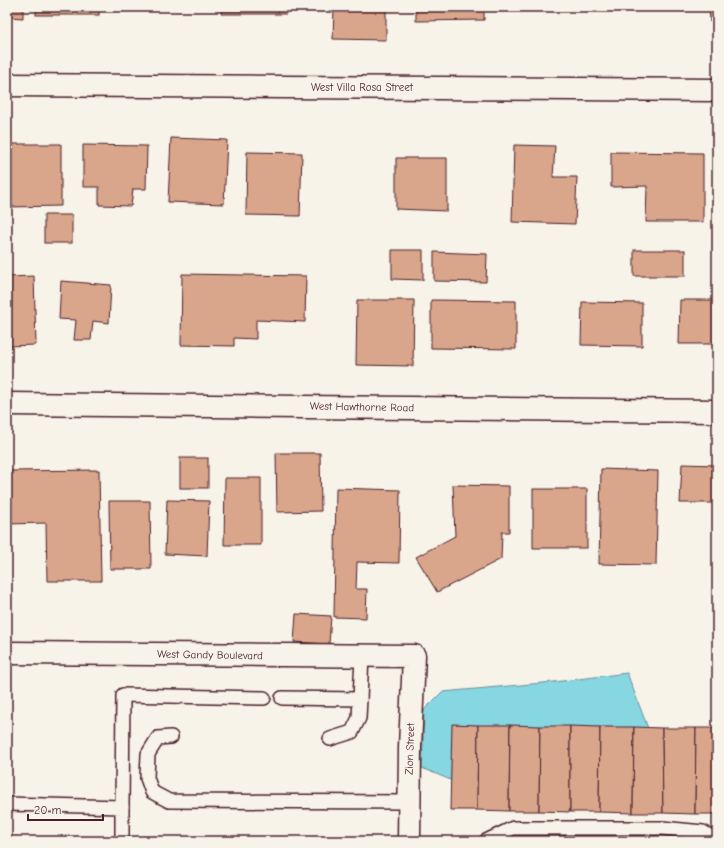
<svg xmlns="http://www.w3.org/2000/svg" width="724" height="848" viewBox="0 0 724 848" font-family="'Comic Neue',sans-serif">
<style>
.water{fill:#86d7e2;stroke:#6e8d99}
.building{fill:#d9a68c;stroke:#4a1f2b}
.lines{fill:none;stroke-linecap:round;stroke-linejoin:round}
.service-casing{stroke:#4a1f2b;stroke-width:16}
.minor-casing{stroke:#4a1f2b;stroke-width:25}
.service{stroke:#f7f3e8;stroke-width:13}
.minor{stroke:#f7f3e8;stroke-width:22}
.labels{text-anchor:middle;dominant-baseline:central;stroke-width:3;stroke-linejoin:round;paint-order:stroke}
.street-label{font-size:11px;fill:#4a1f2b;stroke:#f7f3e8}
</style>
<rect width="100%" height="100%" fill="#f7f3e8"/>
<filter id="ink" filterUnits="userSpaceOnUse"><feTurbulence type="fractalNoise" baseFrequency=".025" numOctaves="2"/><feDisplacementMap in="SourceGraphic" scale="8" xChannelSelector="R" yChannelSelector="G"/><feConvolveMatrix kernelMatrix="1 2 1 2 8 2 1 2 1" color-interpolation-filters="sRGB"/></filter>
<g filter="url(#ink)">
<path class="water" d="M627 673 649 731 460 784 422 768 424 710 442 692 554 682Z"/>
<g class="building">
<path d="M7 7H23V18L7 17Z"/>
<rect x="36" y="7" width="63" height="8"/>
<path d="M222 7H286V14H221Z"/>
<path d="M334 7H386V40L333 39Z"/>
<path d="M416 7H484V20L416 21Z"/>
<path d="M709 7H717V22H710Z"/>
<path d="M171 138 227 140 224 204 168 202Z"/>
<path d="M7 144H61V206L7 207Z"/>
<path d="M83 145 147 146 146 189H133L131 206 99 205V187H83Z"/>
<path d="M514 145 555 146 553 177H577L575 224 512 222Z"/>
<path d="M247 152 302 153 300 216 246 215Z"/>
<path d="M611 152 703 153V222H646L647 186 611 187Z"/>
<path d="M396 158H447V211L396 209Z"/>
<rect x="44" y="215" width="28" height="28"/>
<path d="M392 250H423V280L392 279Z"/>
<rect x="634" y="250" width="51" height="26"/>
<path d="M434 252 487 254 486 282 434 281Z"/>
<path d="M182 274 306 276 305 322 256 320V339L234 338V346L181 345Z"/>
<path d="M34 276 36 345 7 346V277Z"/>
<path d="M61 281 111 285 109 323 93 321 91 340H74L76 320 59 319Z"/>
<path d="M357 300H414L413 366 356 365Z"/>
<path d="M431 300 516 301V349L431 348Z"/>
<path d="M680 300H717V344H679Z"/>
<path d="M582 302 642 303V346L581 345Z"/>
<path d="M276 453H320L321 511 277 512Z"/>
<rect x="180" y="458" width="28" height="30"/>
<path d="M682 464 717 465V503H680Z"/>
<path d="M601 469 658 471 656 565 599 564Z"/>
<path d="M99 470 101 581H47L46 523 7 524V471Z"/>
<path d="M225 478H261V545H224Z"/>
<path d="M453 485 509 486V532H502L501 559 437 592 416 557 455 536Z"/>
<path d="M336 488 400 490 399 563 357 562 356 589H367L366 618 334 617Z"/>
<rect x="533" y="489" width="54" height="59"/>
<path d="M167 500 209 501 207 556 165 554Z"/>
<path d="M109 501H150L151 569H110Z"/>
<path d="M296 614 331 616 329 644 294 642Z"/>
<path d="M452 724 478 725 477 810H450Z"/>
<path d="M478 725H510L509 811 477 810Z"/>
<path d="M510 725 540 726 539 811H509Z"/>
<path d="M540 726H570V812L539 811Z"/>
<path d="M570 726 600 727 599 812H570Z"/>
<path d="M600 727H634L633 813 599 812Z"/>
<path d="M634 727 662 728 663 813H633Z"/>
<path d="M662 728H696L695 814 663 813Z"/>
<path d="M696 728H717V814H695Z"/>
</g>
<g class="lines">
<g class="service-casing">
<g id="service">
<path d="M282 698 360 699 362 656"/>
<path d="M171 737 158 738 148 754 147 778 152 792 169 801 409 802"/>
<path d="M330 739 352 732 359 718 360 699"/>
<path d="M7 804 122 807V841"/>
<path d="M122 807 123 695 264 698"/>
<path d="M486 841 513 828H662L703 832 717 841"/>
</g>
</g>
<g class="minor-casing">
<g id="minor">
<path d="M7 85 717 90"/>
<path d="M7 404 717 411"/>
<path d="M7 653 414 656 410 747 409 841"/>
</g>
</g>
<use href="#service" class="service"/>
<use href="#minor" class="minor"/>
</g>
</g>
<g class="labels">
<g class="street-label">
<text x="362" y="87">West Villa Rosa Street</text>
<text transform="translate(362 407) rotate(1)">West Hawthorne Road</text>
<text transform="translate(210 655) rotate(1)">West Gandy Boulevard</text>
<text transform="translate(410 749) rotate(-88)">Zion Street</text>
</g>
</g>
<rect width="724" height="848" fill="none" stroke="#f7f3e8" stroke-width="24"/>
<rect x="12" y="12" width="700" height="824" fill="none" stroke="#4a1f2b" stroke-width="1.5" filter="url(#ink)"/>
<path d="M28 814v6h75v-6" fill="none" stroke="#4a1f2b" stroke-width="2"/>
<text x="34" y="814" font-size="12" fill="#4a1f2b" stroke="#f7f3e8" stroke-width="3" paint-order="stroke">20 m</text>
</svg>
